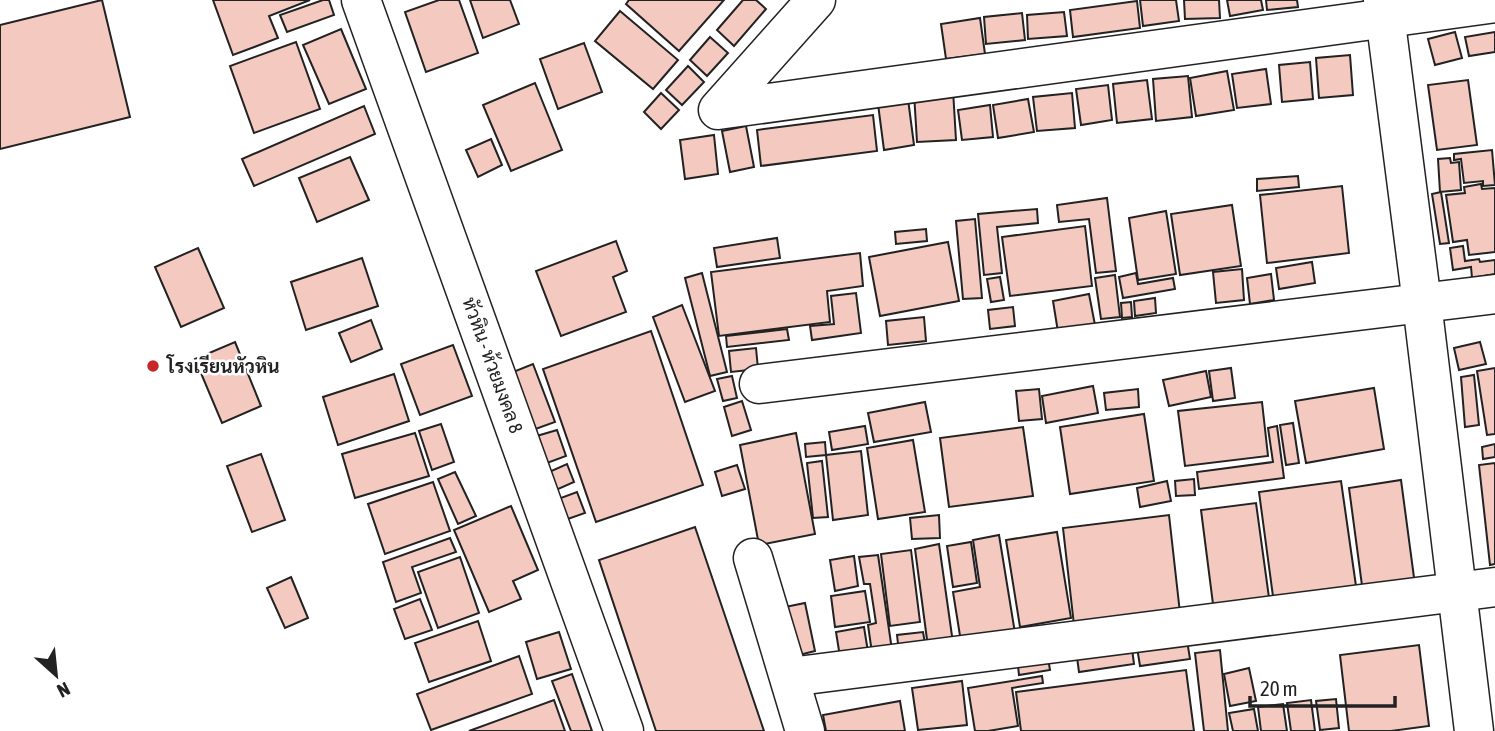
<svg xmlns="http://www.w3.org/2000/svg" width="1495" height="731" viewBox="0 0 1495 731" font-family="'Asap Condensed',Sarabun,sans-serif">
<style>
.building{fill:#f3c9c0;stroke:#222;stroke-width:2}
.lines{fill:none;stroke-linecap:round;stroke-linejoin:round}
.street-casing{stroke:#222;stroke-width:41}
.street{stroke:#fff;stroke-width:38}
.poi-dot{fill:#c62828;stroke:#fff;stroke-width:2.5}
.labels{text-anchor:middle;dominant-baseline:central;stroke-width:5;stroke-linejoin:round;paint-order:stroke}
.street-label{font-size:19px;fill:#222;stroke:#fff}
.poi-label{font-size:19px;font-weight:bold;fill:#222;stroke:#fff;text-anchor:start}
</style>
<rect width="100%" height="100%" fill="#fff"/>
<g class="building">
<path d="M102 0 130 117 0 149V25Z"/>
<path d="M213 0H310L269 16 278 38 233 55Z"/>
<path d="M323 0H329L334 15 287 32 280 15Z"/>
<path d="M439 0H459L478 53 426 72 405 12Z"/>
<path d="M470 0H510L519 24 483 38Z"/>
<path d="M629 0H724L679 51 626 4Z"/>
<path d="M743 0H756L766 9 734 46 717 30Z"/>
<path d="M1140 0H1176L1179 21 1143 26Z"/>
<path d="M1184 0H1219L1220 18 1185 19Z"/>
<path d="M1227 0H1261L1263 10 1230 16Z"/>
<path d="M1266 0H1297L1298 7 1267 10Z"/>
<path d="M1137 1 1140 28 1073 37 1070 10Z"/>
<path d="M620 11 678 60 653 89 595 41Z"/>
<path d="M1064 12 1067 36 1028 39 1027 15Z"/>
<path d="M1022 13 1025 40 986 44 984 17Z"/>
<path d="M980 18 985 54 946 59 941 24Z"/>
<path d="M341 29 366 89 329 104 303 45Z"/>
<path d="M1455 32 1462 58 1435 65 1428 39Z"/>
<path d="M1495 32V52L1469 56 1465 37Z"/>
<path d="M710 37 728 53 707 76 690 60Z"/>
<path d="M296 42 320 109 254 133 230 66Z"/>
<path d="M584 43 602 92 558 109 540 59Z"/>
<path d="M1350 55 1353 95 1319 98 1316 58Z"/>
<path d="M1310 62 1313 99 1282 102 1279 65Z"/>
<path d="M688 66 704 82 682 105 666 90Z"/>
<path d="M1266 69 1271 104 1237 108 1232 74Z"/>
<path d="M1227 71 1234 110 1196 116 1190 78Z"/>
<path d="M1188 76 1192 117 1156 121 1153 79Z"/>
<path d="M1147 80 1152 119 1117 123 1113 84Z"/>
<path d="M1468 80 1477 145 1437 150 1428 85Z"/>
<path d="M535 83 562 150 511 171 483 105Z"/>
<path d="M1108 85 1112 120 1081 125 1076 89Z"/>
<path d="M953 90 956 140 917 142 914 93Z"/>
<path d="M661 93 679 110 661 129 644 112Z"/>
<path d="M1072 93 1075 128 1037 131 1033 97Z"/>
<path d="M908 99 914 145 884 150 878 104Z"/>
<path d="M1028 99 1034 132 998 138 993 105Z"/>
<path d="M990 105 993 137 962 140 958 110Z"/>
<path d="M364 106 375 134 254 186 242 159Z"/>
<path d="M873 115 877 151 761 166 757 130Z"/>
<path d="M746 126 754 167 730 172 722 131Z"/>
<path d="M714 135 718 174 685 179 680 140Z"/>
<path d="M491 139 502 165 478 177 466 150Z"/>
<path d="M1492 150 1495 185 1483 186V181L1464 183 1461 159 1454 160V154Z"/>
<path d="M350 157 369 200 317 222 299 178Z"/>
<path d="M1450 158 1451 163 1459 162 1461 190 1440 192 1438 159Z"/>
<path d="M1298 176 1299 187 1257 191V179Z"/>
<path d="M1481 184 1482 189 1495 188V252L1469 255 1467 240 1453 242 1446 195 1465 193 1464 187Z"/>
<path d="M1342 186 1349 253 1267 263 1260 195Z"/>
<path d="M1441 192 1449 243 1440 244 1432 194Z"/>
<path d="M1107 198 1116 271 1096 273 1089 219 1059 222 1057 205Z"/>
<path d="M1232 205 1241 266 1180 275 1171 214Z"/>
<path d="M1037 209 1038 223 997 227 1002 273 984 275 978 214Z"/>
<path d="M1166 211 1176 274 1138 280 1129 218Z"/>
<path d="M975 219 982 298 963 299 956 221Z"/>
<path d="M1085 226 1092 286 1010 296 1002 237Z"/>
<path d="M926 229 927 241 896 244 895 232Z"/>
<path d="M777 238 780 258 717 267 714 248Z"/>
<path d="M616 241 627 271 613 277 626 312 561 336 536 271Z"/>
<path d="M948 242 959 301 880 316 869 257Z"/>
<path d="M1463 246 1465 261 1479 259 1480 262 1495 260V274L1472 278 1471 267 1453 270 1450 248Z"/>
<path d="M198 248 224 308 181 327 155 267Z"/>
<path d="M860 253 863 286 827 291 830 322 719 336 711 272Z"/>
<path d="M362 258 378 306 306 330 291 282Z"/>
<path d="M1312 262 1315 283 1279 289 1276 268Z"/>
<path d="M1242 269 1244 300 1216 303 1213 272Z"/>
<path d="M702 273 727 372 710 376 685 278Z"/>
<path d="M1136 273 1138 284 1173 278 1175 289 1123 298 1119 277Z"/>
<path d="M1271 274 1274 300 1250 304 1247 278Z"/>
<path d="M1115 275 1120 317 1101 319 1095 278Z"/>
<path d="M1000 277 1004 300 991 302 987 279Z"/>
<path d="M856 293 861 333 812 340 810 326 834 324 831 296Z"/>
<path d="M1089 294 1095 325 1058 332 1053 301Z"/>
<path d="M1155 298 1156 313 1135 316 1134 301Z"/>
<path d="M1131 302 1132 317 1122 318 1121 303Z"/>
<path d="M682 305 715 391 685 402 653 317Z"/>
<path d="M1013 307 1015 326 990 329 988 310Z"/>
<path d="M924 317 926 341 888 345 886 321Z"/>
<path d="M371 320 382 349 351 362 339 333Z"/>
<path d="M787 329 789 340 727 347 726 336Z"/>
<path d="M651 331 703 485 596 522 543 369Z"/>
<path d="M235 342 261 406 222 423 195 359Z"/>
<path d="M1480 342 1486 364 1459 370 1454 348Z"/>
<path d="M453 345 472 396 420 415 401 364Z"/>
<path d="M756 348 758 369 731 372 729 351Z"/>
<path d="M533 364 555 422 530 431 508 374Z"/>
<path d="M1231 368 1235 398 1213 401 1209 371Z"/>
<path d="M1495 368V434L1487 435 1477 371Z"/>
<path d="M1206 371 1211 397 1169 406 1163 380Z"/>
<path d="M394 374 409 421 338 445 323 397Z"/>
<path d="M1474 375 1479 425 1465 427 1461 377Z"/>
<path d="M732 376 737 398 723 401 717 379Z"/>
<path d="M1093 386 1098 413 1046 423 1042 396Z"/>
<path d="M1374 388 1384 449 1306 463 1295 401Z"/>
<path d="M1039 389 1042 419 1019 421 1016 391Z"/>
<path d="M1138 389 1139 407 1106 410 1104 393Z"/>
<path d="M742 401 751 430 732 436 724 407Z"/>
<path d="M925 402 931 432 874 442 868 413Z"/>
<path d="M1262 402 1268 456 1185 466 1178 411Z"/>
<path d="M1144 414 1154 481 1070 494 1060 427Z"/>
<path d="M1293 423 1299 463 1286 465 1280 425Z"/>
<path d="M441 424 454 462 432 470 419 431Z"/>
<path d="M865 426 868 444 832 450 829 432Z"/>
<path d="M1277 426 1284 478 1199 489 1197 472 1273 462 1268 428Z"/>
<path d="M1023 427 1033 496 949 507 940 438Z"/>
<path d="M557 430 566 456 539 466 530 438Z"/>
<path d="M415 433 429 476 355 498 342 454Z"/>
<path d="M796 433 815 534 759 545 740 445Z"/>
<path d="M913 440 925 512 878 519 867 448Z"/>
<path d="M825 442 826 455 806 457 805 444Z"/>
<path d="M1495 444V457L1483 459 1482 447Z"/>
<path d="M861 451 868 515 833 520 826 455Z"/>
<path d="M261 454 285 520 252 532 227 466Z"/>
<path d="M822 461 828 517 813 518 807 463Z"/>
<path d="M1495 463V564L1490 565 1479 465Z"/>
<path d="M567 464 574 482 556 490 549 472Z"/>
<path d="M737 465 745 489 722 496 715 472Z"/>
<path d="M455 472 476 516 458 524 438 479Z"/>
<path d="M1194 479 1195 495 1176 496 1175 481Z"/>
<path d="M1401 480 1415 585 1363 593 1349 488Z"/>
<path d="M1167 481 1171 501 1140 507 1137 488Z"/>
<path d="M1341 481 1357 593 1274 604 1259 492Z"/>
<path d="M433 482 450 531 385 554 368 504Z"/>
<path d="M577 492 585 513 565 520 558 499Z"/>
<path d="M1256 503 1270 605 1214 612 1201 510Z"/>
<path d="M511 506 538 570 513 581 521 599 489 612 454 530Z"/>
<path d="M939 515 940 538 912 539 910 518Z"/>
<path d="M1169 515 1180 613 1074 625 1063 528Z"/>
<path d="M695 527 764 731H656L599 560Z"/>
<path d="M1057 532 1071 618 1020 627 1006 540Z"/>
<path d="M999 535 1015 633 961 642 953 592 980 587 973 540Z"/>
<path d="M450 538 456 552 412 567 421 593 396 602 383 562Z"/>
<path d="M971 542 977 583 953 587 947 546Z"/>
<path d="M939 544 953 643 928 647 915 549Z"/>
<path d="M911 550 920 622 890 626 881 554Z"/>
<path d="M878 555 892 650 872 653 868 625 876 623 870 584H864L859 557Z"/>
<path d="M854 556 858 586 835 591 830 560Z"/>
<path d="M460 557 479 613 438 628 418 572Z"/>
<path d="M291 577 308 618 285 628 267 588Z"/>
<path d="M865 591 870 622 835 627 831 596Z"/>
<path d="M420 599 432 630 405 639 394 609Z"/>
<path d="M805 603 815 651 795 656 785 607Z"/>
<path d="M478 621 491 661 429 682 415 643Z"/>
<path d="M864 627 868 652 840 657 836 632Z"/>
<path d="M559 632 571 669 537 679 526 642Z"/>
<path d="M923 632 926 649 899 652 897 635Z"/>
<path d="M1186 634 1190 659 1140 666 1136 641Z"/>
<path d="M1131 641 1134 664 1079 672 1076 650Z"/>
<path d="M1419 645 1429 726 1391 731H1349L1340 655Z"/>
<path d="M1220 650 1228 731H1204L1195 653Z"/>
<path d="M1047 652 1050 670 1019 675 1017 657Z"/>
<path d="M519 656 532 694 431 730 417 694Z"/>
<path d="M1249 668 1256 701 1230 706 1224 674Z"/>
<path d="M1186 670 1194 731H1021L1016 692Z"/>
<path d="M572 674 592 731H571L552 681Z"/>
<path d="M1042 676 1043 683 1012 688 1018 726 988 731H975L968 688Z"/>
<path d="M962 681 967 725 918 730 912 688Z"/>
<path d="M1336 699 1339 728 1320 730 1316 701Z"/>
<path d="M554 700 565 731H469Z"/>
<path d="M1311 700 1315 731H1291L1287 703Z"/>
<path d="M900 701 905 731H826L823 715Z"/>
<path d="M1283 704 1287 731H1261L1258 707Z"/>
<path d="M1254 709 1258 731H1233L1229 713Z"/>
</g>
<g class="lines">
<g class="street-casing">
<g id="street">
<path d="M361 0 624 731"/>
<path d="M816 0 718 110 1495 3"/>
<path d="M1383 0 1422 303 1474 731"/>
<path d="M759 384 1495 294"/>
<path d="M753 558 805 731"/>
<path d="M790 677 1495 587"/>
</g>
</g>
<use href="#street" class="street"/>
</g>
<circle class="poi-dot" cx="153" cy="366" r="7"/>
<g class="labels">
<g class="street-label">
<text transform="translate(493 365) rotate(70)">หัวหิน - ห้วยมงคล 8</text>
</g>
<g class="poi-label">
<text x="167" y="366">โรงเรียนหัวหิน</text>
</g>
</g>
<g transform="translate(56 675) rotate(153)" stroke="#ffffff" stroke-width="5" paint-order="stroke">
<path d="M0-5L12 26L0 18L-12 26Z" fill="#222222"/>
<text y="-10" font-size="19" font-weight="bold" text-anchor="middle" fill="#222222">N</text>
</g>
<path d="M1250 696v10h145v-10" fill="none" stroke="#222222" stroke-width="3.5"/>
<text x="1260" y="696" font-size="21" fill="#222222" stroke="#ffffff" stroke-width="5" paint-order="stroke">20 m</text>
</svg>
